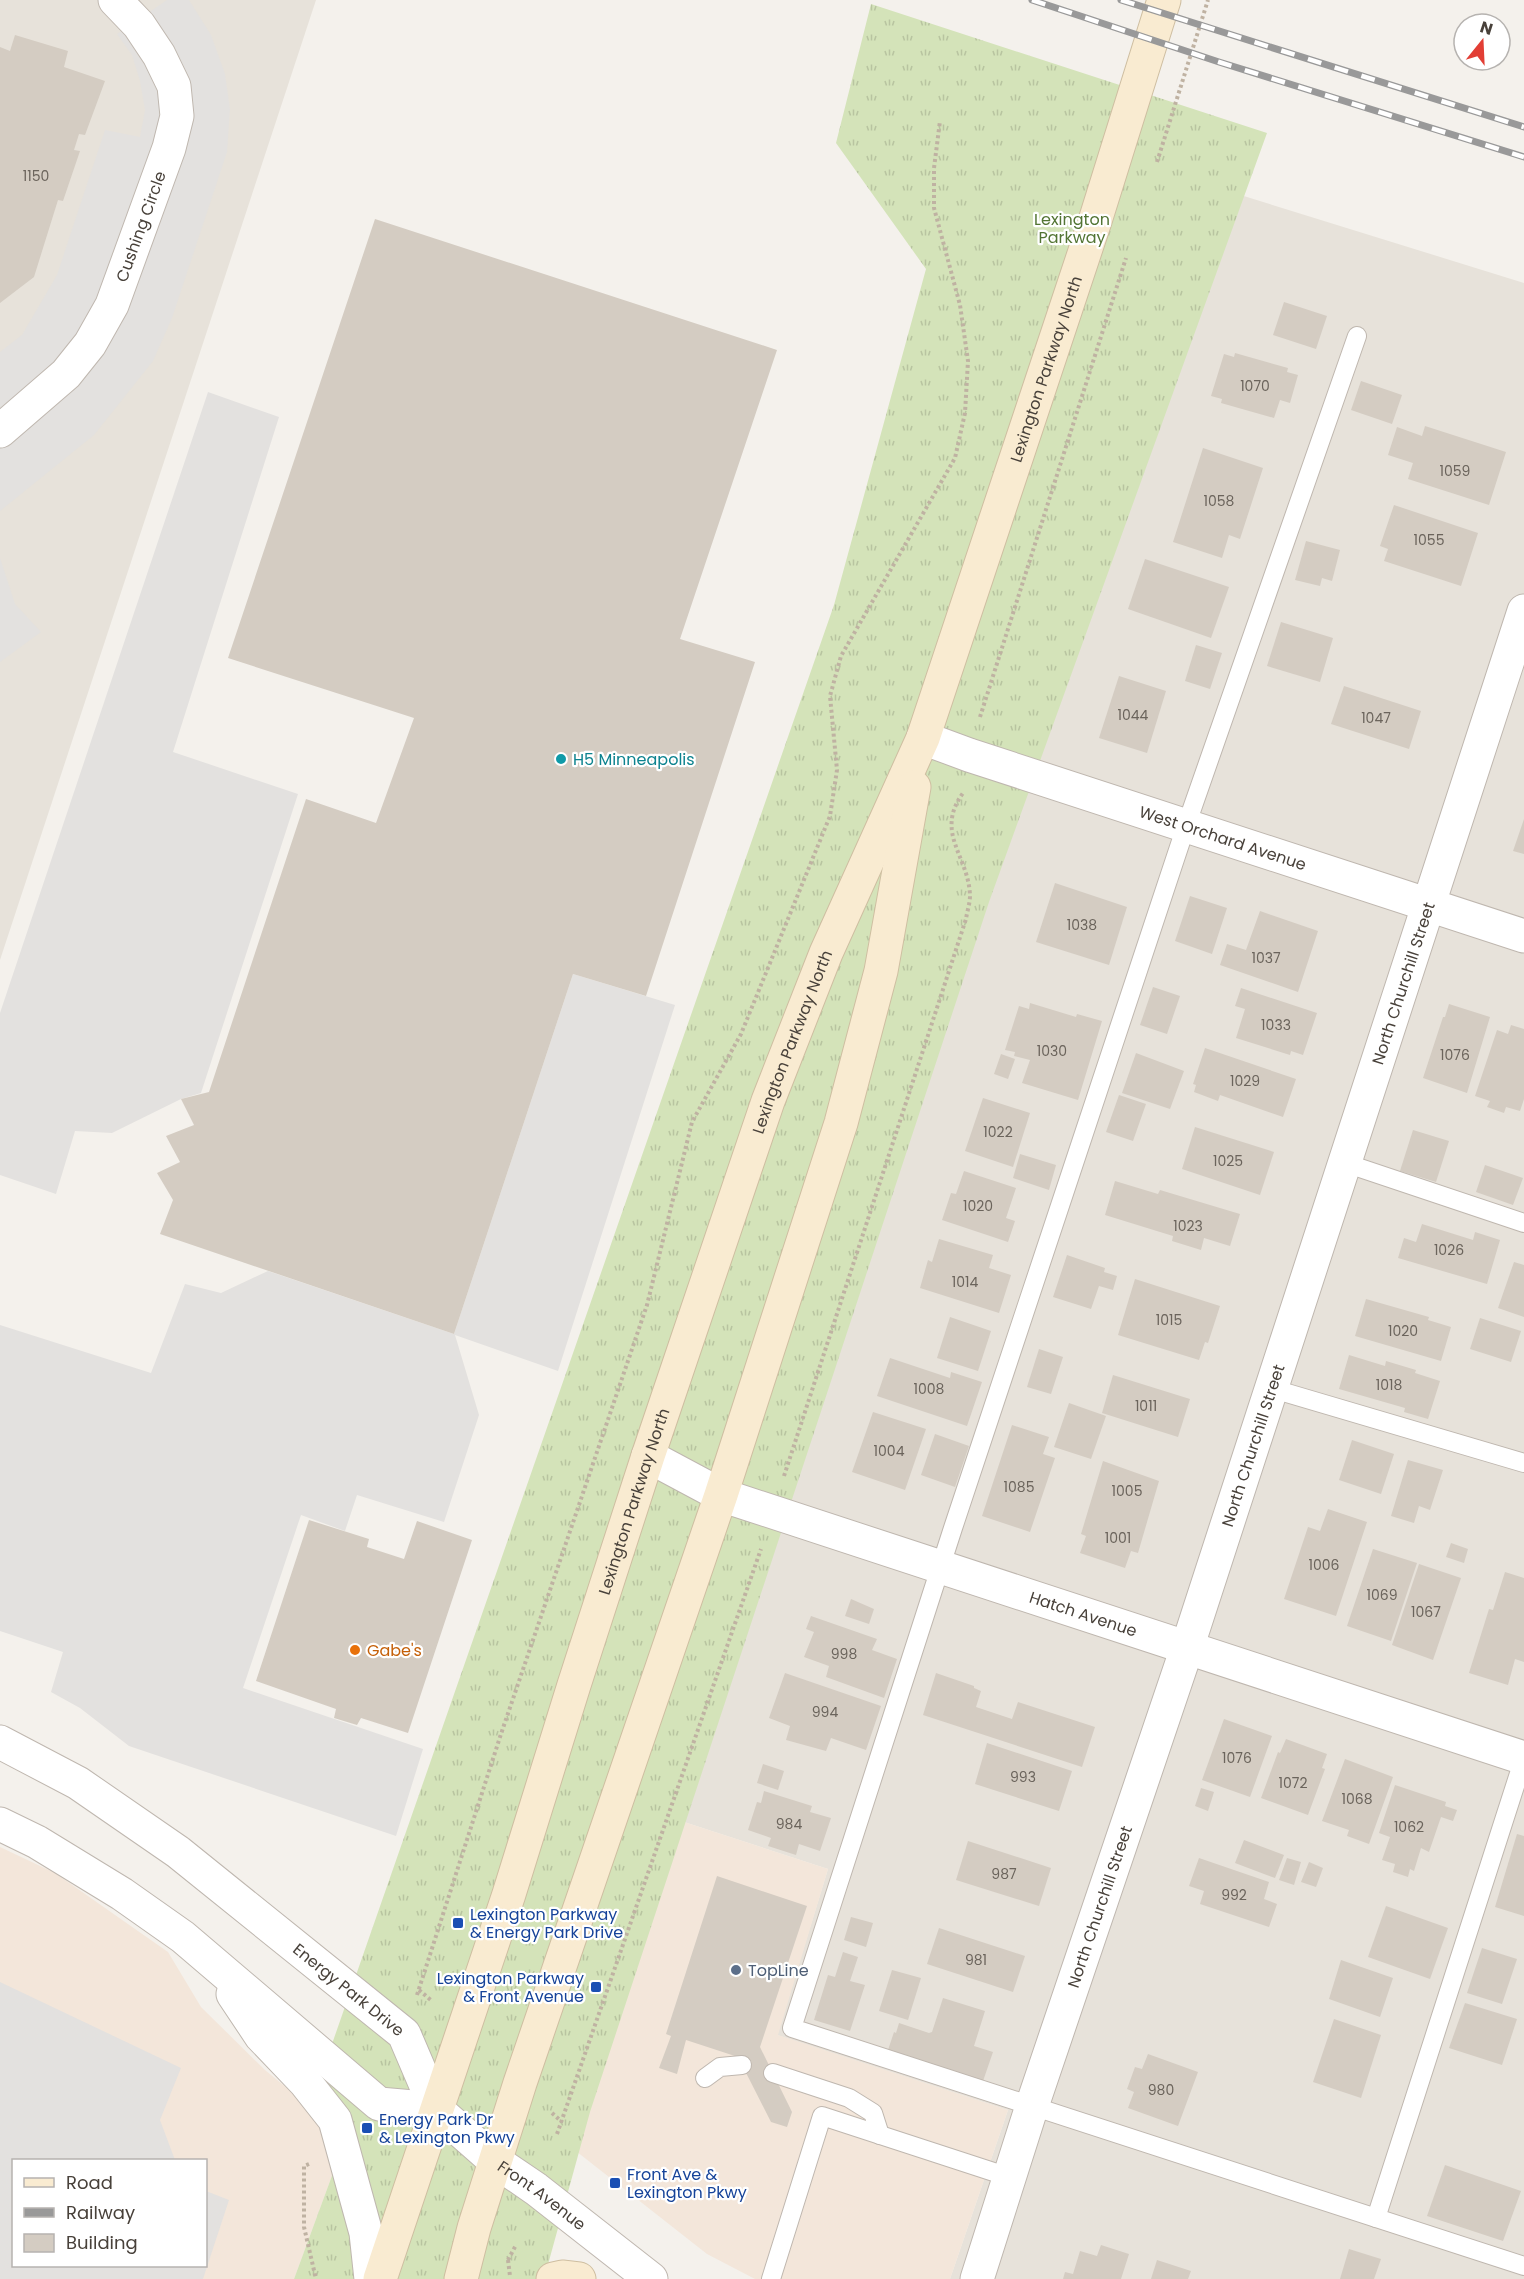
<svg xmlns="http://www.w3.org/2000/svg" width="1524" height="2279" viewBox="0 0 1524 2279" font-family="Poppins,sans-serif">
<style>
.residential{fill:#e7e2da}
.commercial{fill:#f3e6da;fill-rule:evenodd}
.grass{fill:url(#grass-tufts)}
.parking{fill:#e3e1df}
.building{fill:#d4ccc2}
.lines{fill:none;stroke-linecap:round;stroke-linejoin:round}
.service-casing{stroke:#bfb7af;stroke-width:20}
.minor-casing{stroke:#bfb7af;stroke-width:35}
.tertiary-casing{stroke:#bfb7af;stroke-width:35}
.secondary-casing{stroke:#cebea1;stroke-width:35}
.path{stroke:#bfb2a2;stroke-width:4;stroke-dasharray:3 3;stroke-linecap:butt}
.service{stroke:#fff;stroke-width:18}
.minor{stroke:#fff;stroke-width:33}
.tertiary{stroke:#fff;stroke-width:33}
.secondary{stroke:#f9ebd1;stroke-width:33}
.rail-casing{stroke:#999;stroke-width:7}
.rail{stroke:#fff;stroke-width:4.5;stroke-dasharray:14;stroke-linecap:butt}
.culture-dot{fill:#0f9aa8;stroke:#fff;stroke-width:2}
.food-dot{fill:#e8710a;stroke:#fff;stroke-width:2}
.transit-dot{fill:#1a4fb4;stroke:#fff;stroke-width:2}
.service-dot{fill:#5c6f8a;stroke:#fff;stroke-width:2}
.labels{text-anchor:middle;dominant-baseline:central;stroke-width:4.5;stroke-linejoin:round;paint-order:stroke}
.number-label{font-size:14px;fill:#6b645c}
.park-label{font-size:16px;fill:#527433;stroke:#fff}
.street-label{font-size:16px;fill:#48413a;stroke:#fff}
.culture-label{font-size:16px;fill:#0d838f;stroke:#fff;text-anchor:start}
.food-label{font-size:16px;fill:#c56008;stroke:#fff;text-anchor:start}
.transit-label{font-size:16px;fill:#164399;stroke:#fff;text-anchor:start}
.service-label{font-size:16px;fill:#4e5e75;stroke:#fff;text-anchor:start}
</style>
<defs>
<pattern id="grass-tufts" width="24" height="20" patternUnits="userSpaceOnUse" patternTransform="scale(1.5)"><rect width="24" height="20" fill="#d4e3b9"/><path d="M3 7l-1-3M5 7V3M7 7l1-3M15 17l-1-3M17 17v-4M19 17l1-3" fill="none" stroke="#b8c4a0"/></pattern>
</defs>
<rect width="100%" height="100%" fill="#f4f1ec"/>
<g class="residential">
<path d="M0 0H316L0 960Z"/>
<path d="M1147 166 1524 283V2279H950L1008 2110 777 2035 828 1869 641 1808Z"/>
</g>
<g class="commercial">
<path d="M641 1808 828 1869 778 2035 1008 2110 950 2279H755L707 2254 553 2133Z"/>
<path d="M0 1847 55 1873 168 1952 201 2007 265 2070 310 2107 337 2162 294 2279H0ZM14 2160H206V2266H14Z"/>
</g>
<path class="grass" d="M871 4 1267 133 989 902 590 2112 544 2279H294L337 2162 310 2107 834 605 926 269 836 143Z"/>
<g class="parking">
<path d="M167 0H189L211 35 225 74 230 109 227 152 172 318 153 361 94 435 0 511V352L22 335 57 275 105 130 140 137 145 110 140 81 132 55 117 34Z"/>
<path d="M208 392 279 417 173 752 298 794 201 1093 181 1099 112 1133 75 1131 56 1194 0 1175V1013Z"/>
<path d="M0 558 15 604 41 632 0 662Z"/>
<path d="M573 974 675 1005 558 1371 455 1335 479 1415 444 1522 357 1495 345 1531 301 1515 243 1688 423 1749 396 1836 129 1746 80 1708 51 1692 63 1652 0 1631V1325L151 1373 185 1284 221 1293 268 1271 454 1334Z"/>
<path d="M0 1982 181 2068 160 2120 175 2160H14V2266H206V2191L229 2200 203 2279H0Z"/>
</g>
<g class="building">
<path d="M15 35 68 51 64 67 105 81 85 135 79 134 74 150 80 151 63 201 58 200 34 277 0 303V47L10 51Z"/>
<path d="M375 219 777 350 680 639 755 662 646 996 573 974 454 1334 160 1234 173 1200 157 1173 180 1162 166 1136 194 1125 181 1099 209 1092 306 799 376 823 414 718 228 658Z"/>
<path d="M1284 302 1327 316 1316 349 1273 335Z"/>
<path d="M1235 353 1288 368 1287 372 1298 375 1290 403 1280 400 1274 418 1221 403 1222 399 1211 396 1224 354 1234 357Z"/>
<path d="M1361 381 1402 395 1392 424 1351 410Z"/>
<path d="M1425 426 1506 452 1489 505 1408 479 1413 463 1388 455 1397 427 1422 436Z"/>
<path d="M1203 448 1263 468 1240 539 1229 535 1222 558 1173 542Z"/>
<path d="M1394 505 1478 533 1461 586 1384 561 1388 549 1380 546Z"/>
<path d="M1306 541 1340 550 1332 581 1322 578 1320 586 1295 580Z"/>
<path d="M1145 559 1229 587 1211 638 1128 609Z"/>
<path d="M1281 622 1333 638 1320 682 1267 666Z"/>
<path d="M1196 645 1222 653 1210 689 1185 681Z"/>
<path d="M1119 676 1166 691 1147 753 1099 738Z"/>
<path d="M1344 686 1421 711 1409 749 1331 724Z"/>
<path d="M1524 819V854L1513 851Z"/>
<path d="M1055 883 1127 907 1109 965 1036 942Z"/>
<path d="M1190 896 1227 908 1212 954 1175 941Z"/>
<path d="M1260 911 1318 931 1298 992 1220 965 1227 944 1246 950Z"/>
<path d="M1153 987 1180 996 1167 1034 1140 1025Z"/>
<path d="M1241 988 1317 1013 1303 1055 1291 1051 1290 1055 1236 1038 1245 1009 1235 1006Z"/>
<path d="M1030 1003 1076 1017 1077 1014 1102 1021 1078 1100 1022 1083 1030 1060 1014 1056 1015 1052 1005 1050 1019 1006 1029 1009Z"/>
<path d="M1449 1004 1490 1017 1467 1093 1423 1078 1443 1017H1445Z"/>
<path d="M1511 1025 1524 1029V1099L1520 1111 1506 1107 1504 1113 1487 1107 1490 1101 1475 1096 1497 1030 1508 1034Z"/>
<path d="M1205 1048 1296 1079 1283 1117 1220 1095 1218 1101 1194 1092 1196 1085 1193 1084Z"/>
<path d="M1136 1053 1184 1071 1170 1109 1122 1093Z"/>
<path d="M1001 1054 1015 1059 1008 1079 994 1074Z"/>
<path d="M1119 1095 1146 1104 1133 1141 1106 1132Z"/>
<path d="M983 1098 1030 1113 1013 1167 965 1151Z"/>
<path d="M1195 1127 1274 1152 1260 1195 1182 1169Z"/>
<path d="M1413 1130 1449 1141 1436 1182 1400 1171Z"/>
<path d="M1020 1154 1056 1165 1049 1190 1013 1178Z"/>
<path d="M1485 1165 1523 1178 1513 1205 1476 1192Z"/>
<path d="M964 1171 1016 1188 1006 1218 1015 1221 1008 1242 942 1220 951 1193 956 1194Z"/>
<path d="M1115 1181 1158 1194 1160 1190 1240 1214 1230 1246 1204 1238 1201 1250 1172 1241 1173 1236 1105 1215Z"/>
<path d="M1422 1224 1473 1240 1475 1232 1500 1240 1487 1284 1398 1258 1404 1238 1416 1242Z"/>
<path d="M939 1239 993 1255 989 1268 1011 1275 999 1313 920 1288 928 1260 932 1262Z"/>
<path d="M1067 1255 1105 1268 1104 1272 1117 1276 1113 1290 1099 1286 1091 1309 1053 1297Z"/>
<path d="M1514 1262 1524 1265V1317L1498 1308Z"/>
<path d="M1135 1279 1220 1306 1208 1343 1205 1342 1199 1360 1118 1335Z"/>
<path d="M1366 1299 1429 1317 1428 1320 1451 1327 1441 1361 1355 1336Z"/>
<path d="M950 1317 991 1331 978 1371 937 1358Z"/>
<path d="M1480 1318 1521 1331 1511 1362 1470 1349Z"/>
<path d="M1039 1349 1063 1357 1051 1394 1027 1387Z"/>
<path d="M1349 1355 1385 1366 1386 1361 1416 1370 1415 1373 1440 1381 1428 1419 1404 1412 1405 1408 1339 1389Z"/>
<path d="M890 1358 950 1378 951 1372 982 1382 967 1426 877 1396Z"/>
<path d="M1113 1375 1190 1399 1178 1437 1102 1413Z"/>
<path d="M1069 1403 1106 1416 1091 1459 1054 1447Z"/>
<path d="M873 1412 926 1429 905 1490 852 1472Z"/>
<path d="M1012 1425 1049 1437 1043 1454 1055 1458 1030 1532 982 1516Z"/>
<path d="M935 1434 969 1446 955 1487 921 1475Z"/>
<path d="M1352 1440 1394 1454 1381 1494 1339 1480Z"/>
<path d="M1408 1460 1443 1470 1430 1510 1419 1506 1414 1523 1391 1516Z"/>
<path d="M1103 1461 1159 1481 1138 1553 1131 1551 1125 1568 1080 1553 1086 1536 1081 1534Z"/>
<path d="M1328 1509 1367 1522 1336 1616 1284 1599 1308 1527 1320 1531Z"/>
<path d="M309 1520 369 1539 367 1547 404 1559 417 1521 472 1540 408 1733 361 1718 357 1725 334 1718 336 1709 256 1681Z"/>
<path d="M1451 1543 1468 1549 1464 1563 1446 1557Z"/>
<path d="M1373 1549 1417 1563 1391 1641 1347 1626Z"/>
<path d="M1419 1564 1461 1578 1433 1660 1392 1645Z"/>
<path d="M1505 1572 1524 1578V1662L1515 1659 1508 1685 1469 1673 1489 1609 1493 1610Z"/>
<path d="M851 1599 874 1609 869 1624 845 1616Z"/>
<path d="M811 1616 877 1639 872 1650 897 1659 884 1698 826 1677 829 1666 804 1657 814 1632 806 1629Z"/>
<path d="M785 1673 881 1706 866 1750 831 1738 826 1751 786 1740 790 1726 769 1718Z"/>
<path d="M936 1673 974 1686V1688L981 1691 976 1707 1012 1719 1018 1702 1095 1727 1082 1767 923 1715Z"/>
<path d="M1224 1719 1272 1736 1250 1797 1202 1780Z"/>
<path d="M1286 1739 1327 1754 1322 1768 1325 1769 1308 1815 1261 1798 1278 1752 1280 1753Z"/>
<path d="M987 1743 1072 1771 1059 1811 975 1784Z"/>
<path d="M1345 1759 1393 1777 1369 1844 1347 1836 1349 1830 1322 1821Z"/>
<path d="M763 1764 784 1771 778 1790 757 1783Z"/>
<path d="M1395 1785 1446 1802 1445 1806 1457 1810 1453 1821 1441 1817 1429 1852 1421 1848 1414 1871 1410 1869 1408 1877 1393 1872 1395 1864 1382 1860 1390 1837 1379 1833Z"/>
<path d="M1201 1788 1214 1792 1208 1811 1195 1806Z"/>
<path d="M764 1791 812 1806 810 1812 831 1818 820 1851 799 1844 796 1855 768 1846 771 1838 748 1830 757 1802 761 1803Z"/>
<path d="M1517 1834 1524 1836V1916L1495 1907Z"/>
<path d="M1244 1840 1284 1855 1275 1878 1235 1863Z"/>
<path d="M968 1841 1051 1868 1039 1906 956 1880Z"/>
<path d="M1199 1858 1269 1882 1264 1899 1277 1904 1269 1927 1200 1904 1204 1891 1189 1886Z"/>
<path d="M1287 1858 1301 1862 1294 1885 1279 1880Z"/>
<path d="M1309 1862 1323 1868 1316 1887 1301 1882Z"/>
<path d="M717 1876 807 1906 760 2047 792 2112 787 2127 771 2122 738 2057 686 2040 677 2074 659 2068 671 2036 666 2034Z"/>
<path d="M1386 1906 1448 1928 1430 1979 1368 1957Z"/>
<path d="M851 1917 873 1923 866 1947 844 1940Z"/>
<path d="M939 1928 1025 1956 1013 1992 927 1964Z"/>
<path d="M1482 1948 1517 1959 1502 2004 1467 1993Z"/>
<path d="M843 1952 858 1957 850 1981 865 1985 850 2031 814 2020 828 1975 835 1977Z"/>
<path d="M1341 1960 1393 1978 1380 2017 1329 1999Z"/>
<path d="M892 1970 921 1978 908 2020 879 2011Z"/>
<path d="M943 1998 985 2011 974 2046 993 2052 982 2084 886 2056 894 2032 896 2033 899 2023 929 2033 932 2032Z"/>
<path d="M1465 2003 1517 2019 1502 2065 1449 2048Z"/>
<path d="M1334 2019 1381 2035 1361 2098 1313 2082Z"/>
<path d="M1148 2054 1198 2072 1178 2126 1128 2108 1134 2092 1127 2089 1135 2067 1142 2069Z"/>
<path d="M1445 2165 1521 2191 1503 2241 1427 2216Z"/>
<path d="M1101 2245 1129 2254 1121 2279H1063L1065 2272 1073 2274 1080 2251 1097 2256Z"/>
<path d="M1349 2249 1381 2259 1374 2279H1340Z"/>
<path d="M1157 2260 1191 2271 1188 2279H1151Z"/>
</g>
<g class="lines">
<g class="service-casing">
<g id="service">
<path d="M1357 336 1186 826 953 1528 792 2028 1524 2266"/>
<path d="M1345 1163 1524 1223"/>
<path d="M1270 1388 1524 1463"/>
<path d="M773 2073 849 2098 873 2113 880 2135"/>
<path d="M705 2078 720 2067 742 2065"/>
<path d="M1376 2218 1524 1758"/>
<path d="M771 2279 822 2116 1009 2177"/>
</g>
</g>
<g class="minor-casing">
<g id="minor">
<path id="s1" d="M0 431 66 374 90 344 112 305 169 148 177 116 174 86 159 55 139 25 115 0"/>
<path id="s2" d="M923 738 969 755 1524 936"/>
<path id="s3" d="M648 1456 721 1495 1524 1758"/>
<path id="s4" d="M977 2279 1032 2106 1187 1648 1524 611"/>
</g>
</g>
<g class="tertiary-casing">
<g id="tertiary">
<path id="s5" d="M0 1742 78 1783 178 1852 404 2034 436 2109 495 2161 536 2189 651 2279"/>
<path d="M0 1824 37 1842 122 1894 183 1937 379 2104 436 2109"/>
<path d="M233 1994 261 2036 305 2082 335 2120 366 2233 371 2279"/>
</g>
</g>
<g class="secondary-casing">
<g id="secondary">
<path id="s6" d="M380 2279 509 1894 574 1685 648 1456 768 1101 826 953 923 738 1095 221 1164 0"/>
<path d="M461 2279 474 2228 520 2083 721 1495 841 1123 881 971 914 787"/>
<path d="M553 2279 562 2277 579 2279"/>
</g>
</g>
<g class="path">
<path d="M1157 162 1208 0"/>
<path d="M980 717 1126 258"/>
<path d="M784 1476 966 919C967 912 970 903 970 896 969 856 934 833 963 793"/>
<path d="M419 1990 432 2001"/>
<path d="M417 1995 501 1734 647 1305 692 1122 741 1034 830 816 837 770 830 696 841 656 955 458 965 413 968 361 960 305 934 208V168L940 121"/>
<path d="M552 2113 562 2122"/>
<path d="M557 2134 761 1549"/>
<path d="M309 2164 304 2166V2227L316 2279"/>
<path d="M508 2260 510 2276"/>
<path d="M508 2260 516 2245"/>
</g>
<use href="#service" class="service"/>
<use href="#minor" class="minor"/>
<use href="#tertiary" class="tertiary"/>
<use href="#secondary" class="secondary"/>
<g class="rail-casing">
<g id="rail">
<path d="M1032 0 1219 62 1524 157"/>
<path d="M1121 0 1524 127"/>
</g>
</g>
<use href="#rail" class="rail"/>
</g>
<circle class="culture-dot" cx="561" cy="759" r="6"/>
<circle class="food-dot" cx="355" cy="1650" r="6"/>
<g class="transit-dot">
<rect x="452" y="1917" width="12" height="12" rx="3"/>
<rect x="590" y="1981" width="12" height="12" rx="3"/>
<rect x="361" y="2122" width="12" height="12" rx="3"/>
<rect x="609" y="2177" width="12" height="12" rx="3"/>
</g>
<circle class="service-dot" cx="736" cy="1970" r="6"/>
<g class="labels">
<g class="number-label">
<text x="36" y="176">1150</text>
<text x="1255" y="386">1070</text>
<text x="1455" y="471">1059</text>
<text x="1219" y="501">1058</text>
<text x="1429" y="540">1055</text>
<text x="1133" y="715">1044</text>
<text x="1376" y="718">1047</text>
<text x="1082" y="925">1038</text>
<text x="1266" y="958">1037</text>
<text x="1276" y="1025">1033</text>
<text x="1052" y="1051">1030</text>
<text x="1455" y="1055">1076</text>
<text x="1245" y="1081">1029</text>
<text x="998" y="1132">1022</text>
<text x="1228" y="1161">1025</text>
<text x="978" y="1206">1020</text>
<text x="1188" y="1226">1023</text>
<text x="1449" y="1250">1026</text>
<text x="965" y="1282">1014</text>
<text x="1169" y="1320">1015</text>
<text x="1403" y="1331">1020</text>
<text x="1389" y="1385">1018</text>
<text x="929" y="1389">1008</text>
<text x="1146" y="1406">1011</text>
<text x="889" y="1451">1004</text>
<text x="1019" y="1487">1085</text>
<text x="1127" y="1491">1005</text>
<text x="1118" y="1538">1001</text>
<text x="1324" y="1565">1006</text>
<text x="1382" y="1595">1069</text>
<text x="1426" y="1612">1067</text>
<text x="844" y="1654">998</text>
<text x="825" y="1712">994</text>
<text x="1237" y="1758">1076</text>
<text x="1023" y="1777">993</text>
<text x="1293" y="1783">1072</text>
<text x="1357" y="1799">1068</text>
<text x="789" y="1824">984</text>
<text x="1409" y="1827">1062</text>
<text x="1004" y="1874">987</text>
<text x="1234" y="1895">992</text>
<text x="976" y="1960">981</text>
<text x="1161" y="2090">980</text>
</g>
<g class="park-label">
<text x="1072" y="219">Lexington<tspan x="1072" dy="18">Parkway</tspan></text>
</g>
<g class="street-label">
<text stroke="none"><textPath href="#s1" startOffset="254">Cushing Circle</textPath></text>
<text stroke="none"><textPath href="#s6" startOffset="2024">Lexington Parkway North</textPath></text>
<text stroke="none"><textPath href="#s2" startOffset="316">West Orchard Avenue</textPath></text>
<text stroke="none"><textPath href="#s4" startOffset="1364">North Churchill Street</textPath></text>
<text stroke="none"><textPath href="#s6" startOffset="1304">Lexington Parkway North</textPath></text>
<text stroke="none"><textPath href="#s4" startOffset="878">North Churchill Street</textPath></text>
<text stroke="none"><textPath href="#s6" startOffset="818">Lexington Parkway North</textPath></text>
<text stroke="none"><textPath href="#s3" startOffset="464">Hatch Avenue</textPath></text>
<text stroke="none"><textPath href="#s4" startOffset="392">North Churchill Street</textPath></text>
<text stroke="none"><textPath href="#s5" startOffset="429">Energy Park Drive</textPath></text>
<text stroke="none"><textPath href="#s5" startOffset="718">Front Avenue</textPath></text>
</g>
<g class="culture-label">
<text x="573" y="759">H5 Minneapolis</text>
</g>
<g class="food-label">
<text x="367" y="1650">Gabe's</text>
</g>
<g class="transit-label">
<text x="470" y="1914">Lexington Parkway<tspan x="470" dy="18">&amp; Energy Park Drive</tspan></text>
<text x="584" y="1978" text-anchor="end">Lexington Parkway<tspan x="584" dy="18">&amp; Front Avenue</tspan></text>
<text x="379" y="2119">Energy Park Dr<tspan x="379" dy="18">&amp; Lexington Pkwy</tspan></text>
<text x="627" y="2174">Front Ave &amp;<tspan x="627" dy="18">Lexington Pkwy</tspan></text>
</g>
<g class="service-label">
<text x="748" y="1970">TopLine</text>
</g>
</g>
<rect x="12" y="2159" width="195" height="108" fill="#ffffff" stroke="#b6b3b0" stroke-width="1.5"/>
<rect x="24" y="2178" width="30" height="9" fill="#f9ebd1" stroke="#b6b3b0" stroke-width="1.5"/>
<text x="66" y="2189" font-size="18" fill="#48413a">Road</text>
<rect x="24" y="2208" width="30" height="9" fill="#999999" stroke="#b6b3b0" stroke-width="1.5"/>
<text x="66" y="2219" font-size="18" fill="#48413a">Railway</text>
<rect x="24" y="2234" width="30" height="18" fill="#d4ccc2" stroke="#b6b3b0" stroke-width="1.5"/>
<text x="66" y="2249" font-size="18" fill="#48413a">Building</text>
<g transform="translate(1482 42) rotate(18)"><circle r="28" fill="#ffffff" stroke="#b6b3b0" stroke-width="1.5"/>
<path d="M0-4.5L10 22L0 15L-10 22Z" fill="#e23e35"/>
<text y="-9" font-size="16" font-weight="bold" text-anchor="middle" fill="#48413a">N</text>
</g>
</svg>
